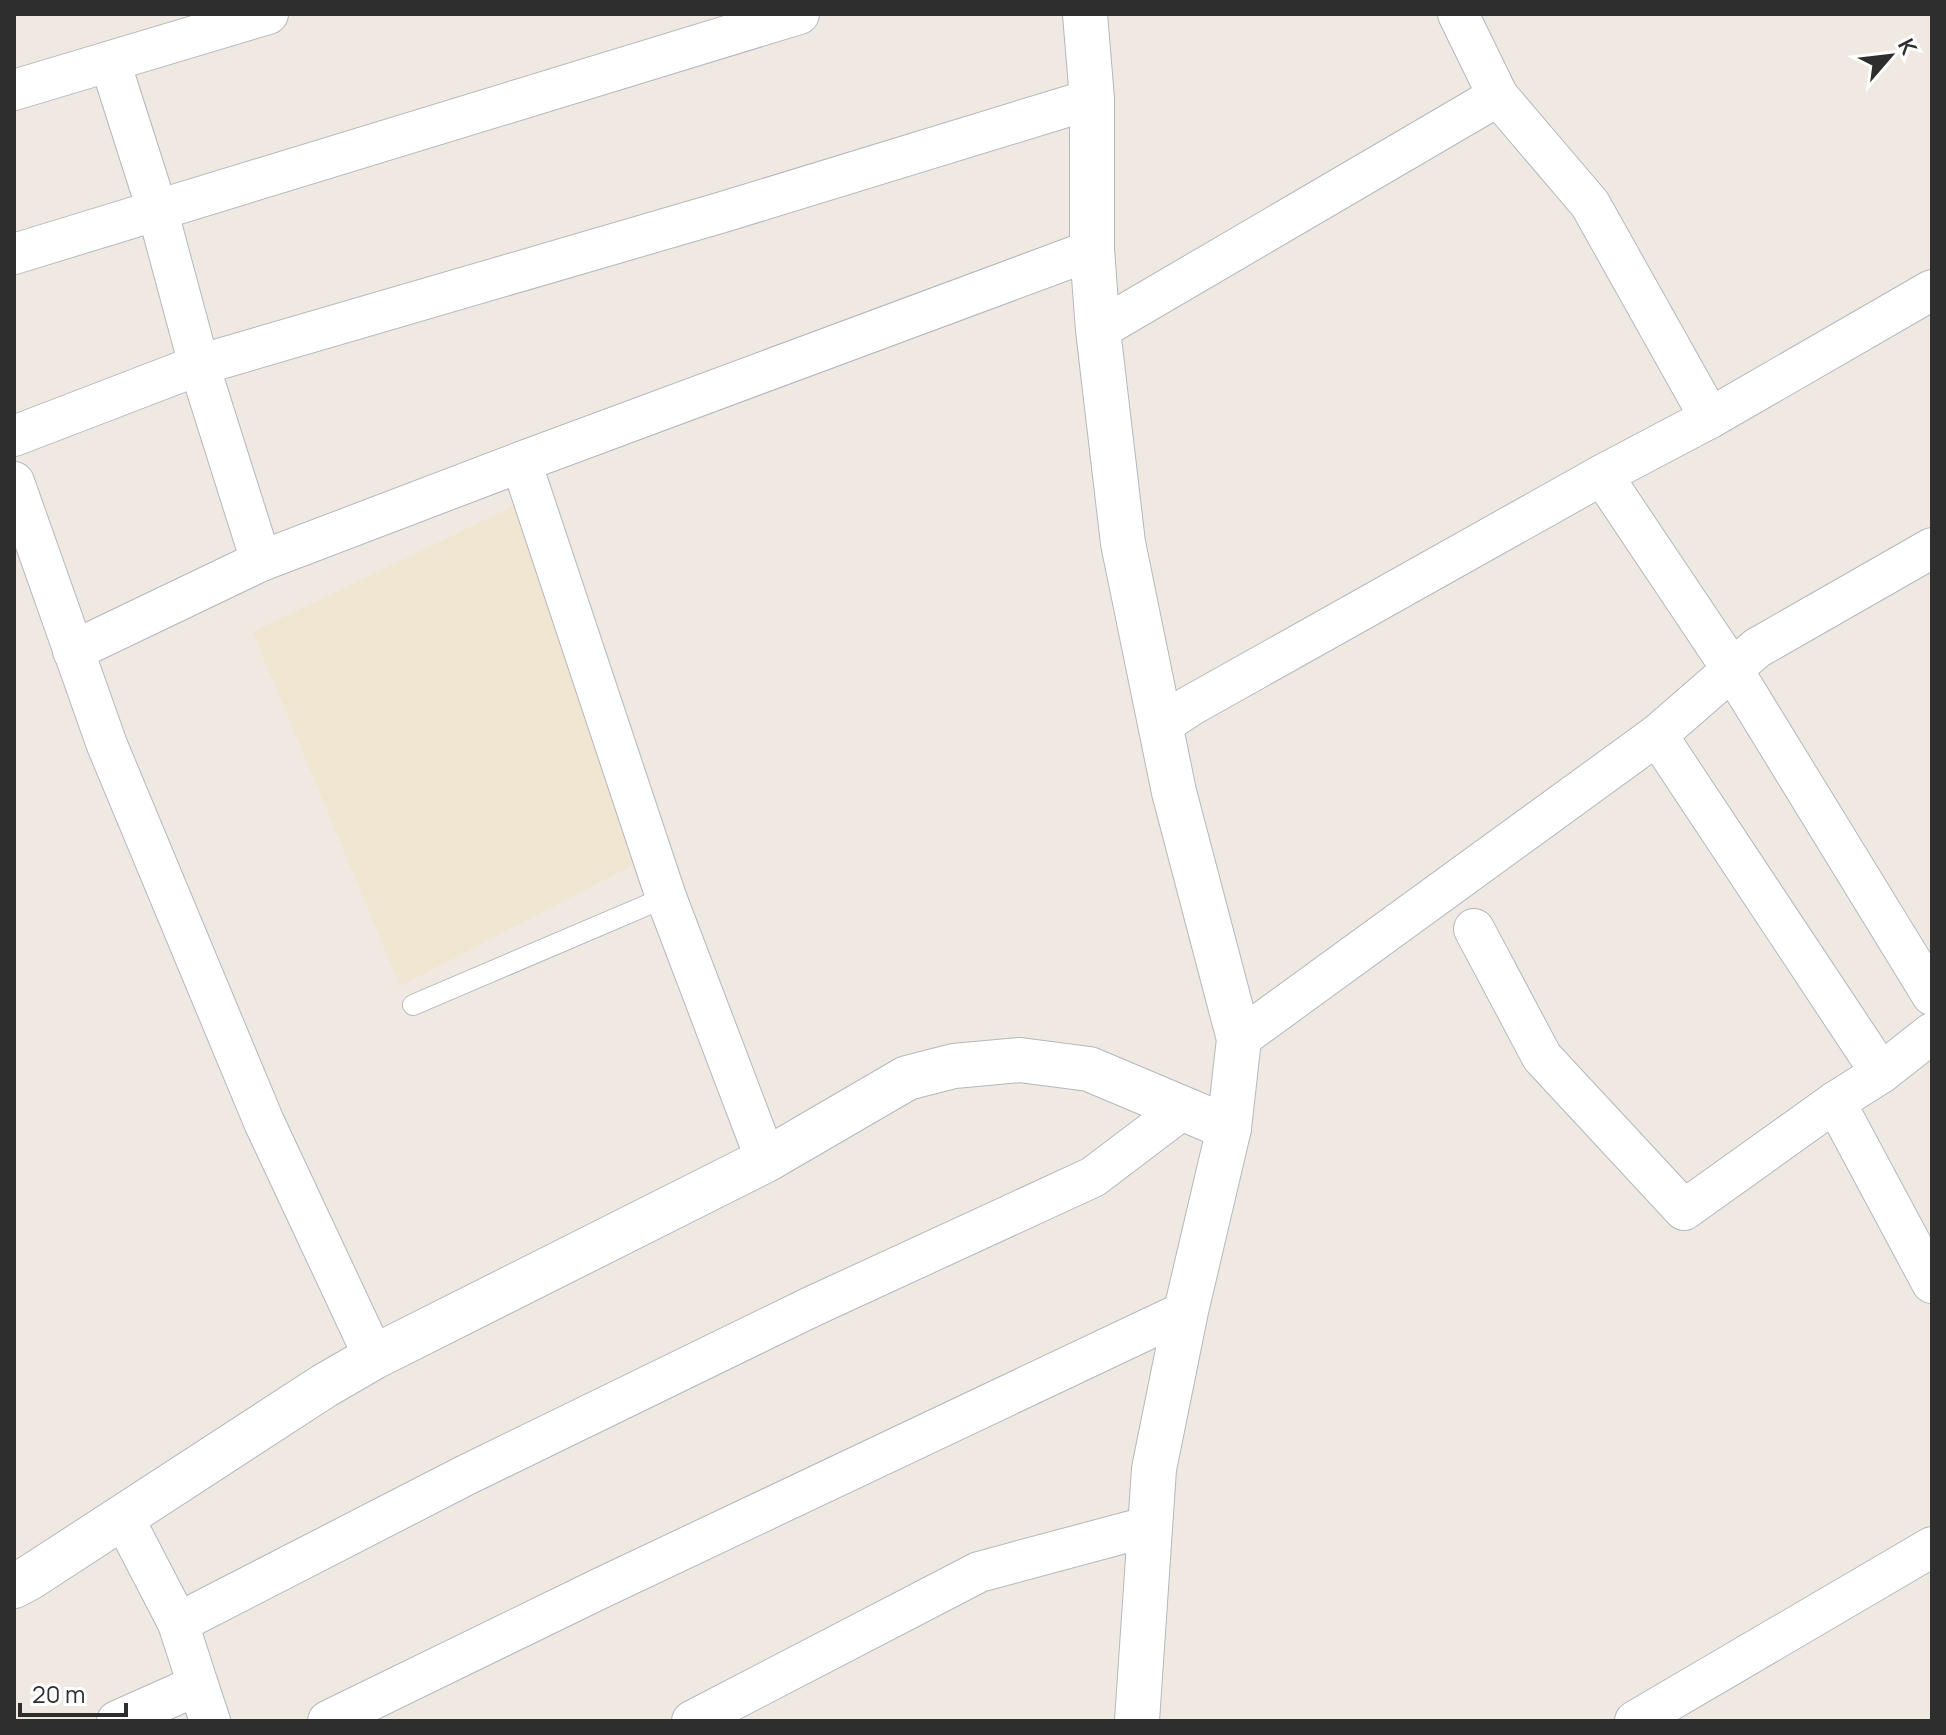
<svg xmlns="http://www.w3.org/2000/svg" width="1946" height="1735" viewBox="0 0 1946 1735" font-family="Manrope,sans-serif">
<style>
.education{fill:#f0e6d1}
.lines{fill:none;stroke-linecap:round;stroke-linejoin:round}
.lane-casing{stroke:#b4b7c1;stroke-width:22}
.street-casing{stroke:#b4b7c1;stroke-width:42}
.secondary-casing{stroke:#b4b7c1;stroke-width:46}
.lane{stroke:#fff;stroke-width:20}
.street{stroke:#fff;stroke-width:40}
.secondary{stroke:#fff;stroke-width:44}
</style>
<rect width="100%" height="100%" fill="#efe9e1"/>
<path class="education" d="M520 503 635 864 400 986 253 632Z"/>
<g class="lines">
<g class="lane-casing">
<path id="lane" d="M413 1005 666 897"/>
</g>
<g class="street-casing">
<g id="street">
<path d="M1458 14 1498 96 1590 204 1710 418"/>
<path d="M110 62 157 209 199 365 261 561"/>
<path d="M14 90 268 14"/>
<path d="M14 254 799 14"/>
<path d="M1098 330 1498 96"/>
<path d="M14 436 199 365 723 212 1092 99"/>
<path d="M521 462 666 897 766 1160"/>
<path d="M1602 475 1732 669 1932 995"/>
<path d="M14 482 107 745 264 1122 374 1357"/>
<path d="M73 651 261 561 521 462 1092 250"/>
<path d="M1160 726 1190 706 1602 475 1710 418 1932 290"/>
<path d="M1657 735 1881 1073"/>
<path d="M1474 929 1542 1057 1684 1210 1835 1102 1881 1073 1932 1033"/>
<path d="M1239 1039 1657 735 1757 648 1932 548"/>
<path d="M1835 1102 1932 1283"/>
<path d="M123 1517 178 1623"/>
<path d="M198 1685 178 1623 466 1475 813 1306 1093 1177 1184 1108"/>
<path d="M117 1721 198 1685 210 1721"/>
<path d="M328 1721 601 1588 1186 1311"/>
<path d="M692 1721 979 1572 1150 1526"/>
<path d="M1635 1721 1932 1547"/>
</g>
</g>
<g class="secondary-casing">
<g id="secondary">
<path d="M1085 14 1092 99V250L1098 330 1123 543 1174 792 1239 1039 1229 1128 1186 1311 1154 1469 1137 1721"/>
<path d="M14 1586 29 1578 324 1386 374 1357 766 1160 907 1078 954 1066 1020 1060 1089 1069 1229 1128"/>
</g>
</g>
<use href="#lane" class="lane"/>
<use href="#street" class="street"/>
<use href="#secondary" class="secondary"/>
</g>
<rect width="1946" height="1735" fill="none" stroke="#2e2e2e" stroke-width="32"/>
<g transform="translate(1890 56) rotate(62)" stroke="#ffffff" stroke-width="6" paint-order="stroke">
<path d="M0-6L14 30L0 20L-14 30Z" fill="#2e2e2e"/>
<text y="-12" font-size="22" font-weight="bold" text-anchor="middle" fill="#2e2e2e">K</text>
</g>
<path d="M20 1703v12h106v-12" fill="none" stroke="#2e2e2e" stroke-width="4"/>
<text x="32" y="1703" font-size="24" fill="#2e2e2e" stroke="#ffffff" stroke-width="6" paint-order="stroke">20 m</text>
</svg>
